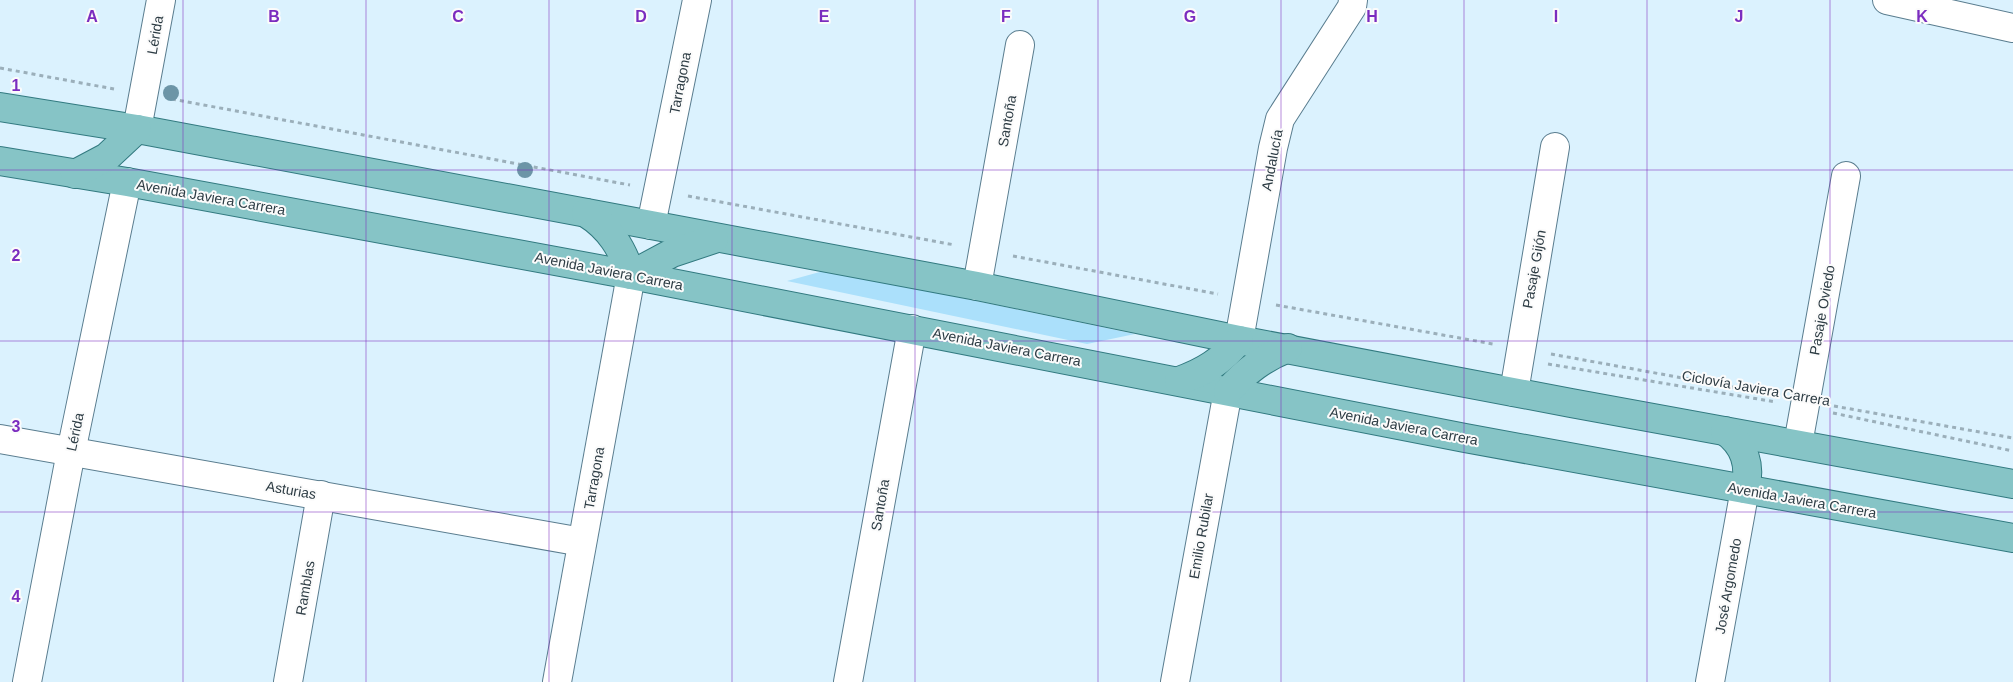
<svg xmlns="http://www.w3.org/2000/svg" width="2013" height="682" viewBox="0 0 2013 682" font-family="Arial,sans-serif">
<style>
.green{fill:#abe0fb}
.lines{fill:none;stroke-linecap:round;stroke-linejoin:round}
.minor-casing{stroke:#5a7d8f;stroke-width:30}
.major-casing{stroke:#327a80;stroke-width:30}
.path{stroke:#9bafba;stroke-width:3;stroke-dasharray:4 4;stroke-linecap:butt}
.minor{stroke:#fff;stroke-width:28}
.major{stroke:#86c4c6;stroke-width:28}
.tree{fill:#6c95a7}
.grid{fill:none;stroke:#7b2cbf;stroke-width:1;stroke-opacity:0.55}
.labels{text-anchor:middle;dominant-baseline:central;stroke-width:4;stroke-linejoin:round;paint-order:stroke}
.street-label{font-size:14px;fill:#2d3c44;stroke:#fbfbfb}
.grid-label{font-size:16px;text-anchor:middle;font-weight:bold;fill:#7b2cbf;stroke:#fbfbfb;stroke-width:4;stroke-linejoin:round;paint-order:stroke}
</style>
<rect width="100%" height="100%" fill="#dbf2fe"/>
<path class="green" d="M827 270 1135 334 1087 344 787 281Z"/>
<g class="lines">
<g class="minor-casing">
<g id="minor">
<path d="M1887 0 2013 28"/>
<path d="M137 129 161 0"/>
<path d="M651 225 697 0"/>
<path d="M977 286 1020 45"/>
<path d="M1239 340 1273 148 1280 119 1352 7 1353 0"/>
<path d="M1514 392 1555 147"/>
<path d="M0 439 582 542"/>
<path d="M1798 444 1846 176"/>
<path d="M27 682 71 452 127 182"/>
<path d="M288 682 321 495"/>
<path d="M557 682 631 275"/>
<path d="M848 682 912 329"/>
<path d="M1175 682 1228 391"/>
<path d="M1710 682 1745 489"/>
</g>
</g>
<g class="major-casing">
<g id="major">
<path d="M0 107 137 129 651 225 977 286 1239 340 1571 403 2013 484"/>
<path d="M0 161 127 182 631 275 1465 438 2013 538"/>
<path d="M75 174 107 157 137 129"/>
<path d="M586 213C610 228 622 248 631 275L672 253 714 239"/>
<path d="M1179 381C1204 372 1222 361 1239 340"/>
<path d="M1228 391C1246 371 1263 358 1288 348"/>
<path d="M1725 431C1745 445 1751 466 1745 489"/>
</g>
</g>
<g class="path">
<path d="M0 68 114 89"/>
<path d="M172 99 630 185"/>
<path d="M688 196 955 245"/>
<path d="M1013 256 1218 294"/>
<path d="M1276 305 1493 344"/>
<path d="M1551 354 1776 395"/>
<path d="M1548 364 1776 402"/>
<path d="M1834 406 2013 438"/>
<path d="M1833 413 2013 451"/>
</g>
<use href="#minor" class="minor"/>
<use href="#major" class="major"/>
</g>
<g class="tree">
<circle cx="171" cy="93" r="8"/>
<circle cx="525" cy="170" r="8"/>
</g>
<path class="grid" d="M183 0V682M366 0V682M549 0V682M732 0V682M915 0V682M1098 0V682M1281 0V682M1464 0V682M1647 0V682M1830 0V682M0 170H2013M0 341H2013M0 512H2013"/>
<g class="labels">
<g class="street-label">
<text transform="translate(155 35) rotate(-80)">Lérida</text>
<text transform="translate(680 83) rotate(-79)">Tarragona</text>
<text transform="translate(1007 121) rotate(-80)">Santoña</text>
<text transform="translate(1272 160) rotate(-79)">Andalucía</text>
<text transform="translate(211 197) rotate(10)">Avenida Javiera Carrera</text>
<text transform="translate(1534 269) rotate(-80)">Pasaje Gijón</text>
<text transform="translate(609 271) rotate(11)">Avenida Javiera Carrera</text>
<text transform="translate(1822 310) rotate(-80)">Pasaje Oviedo</text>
<text transform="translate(1007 347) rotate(11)">Avenida Javiera Carrera</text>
<text transform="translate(1756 388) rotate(10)">Ciclovía Javiera Carrera</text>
<text transform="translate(1404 426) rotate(11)">Avenida Javiera Carrera</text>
<text transform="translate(75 432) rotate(-78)">Lérida</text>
<text transform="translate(594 478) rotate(-80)">Tarragona</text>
<text transform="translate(291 490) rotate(10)">Asturias</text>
<text transform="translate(1802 500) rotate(10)">Avenida Javiera Carrera</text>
<text transform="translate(880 505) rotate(-80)">Santoña</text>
<text transform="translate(1201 536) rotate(-80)">Emilio Rubilar</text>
<text transform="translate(1728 586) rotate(-80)">José Argomedo</text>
<text transform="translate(305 588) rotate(-80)">Ramblas</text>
</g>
</g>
<g class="grid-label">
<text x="92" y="22">A</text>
<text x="274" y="22">B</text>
<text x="458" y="22">C</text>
<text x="641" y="22">D</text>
<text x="824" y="22">E</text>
<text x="1006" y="22">F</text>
<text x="1190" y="22">G</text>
<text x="1372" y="22">H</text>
<text x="1556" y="22">I</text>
<text x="1739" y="22">J</text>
<text x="1922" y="22">K</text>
<text x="16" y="91">1</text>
<text x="16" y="261">2</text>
<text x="16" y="432">3</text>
<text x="16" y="602">4</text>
</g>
</svg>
